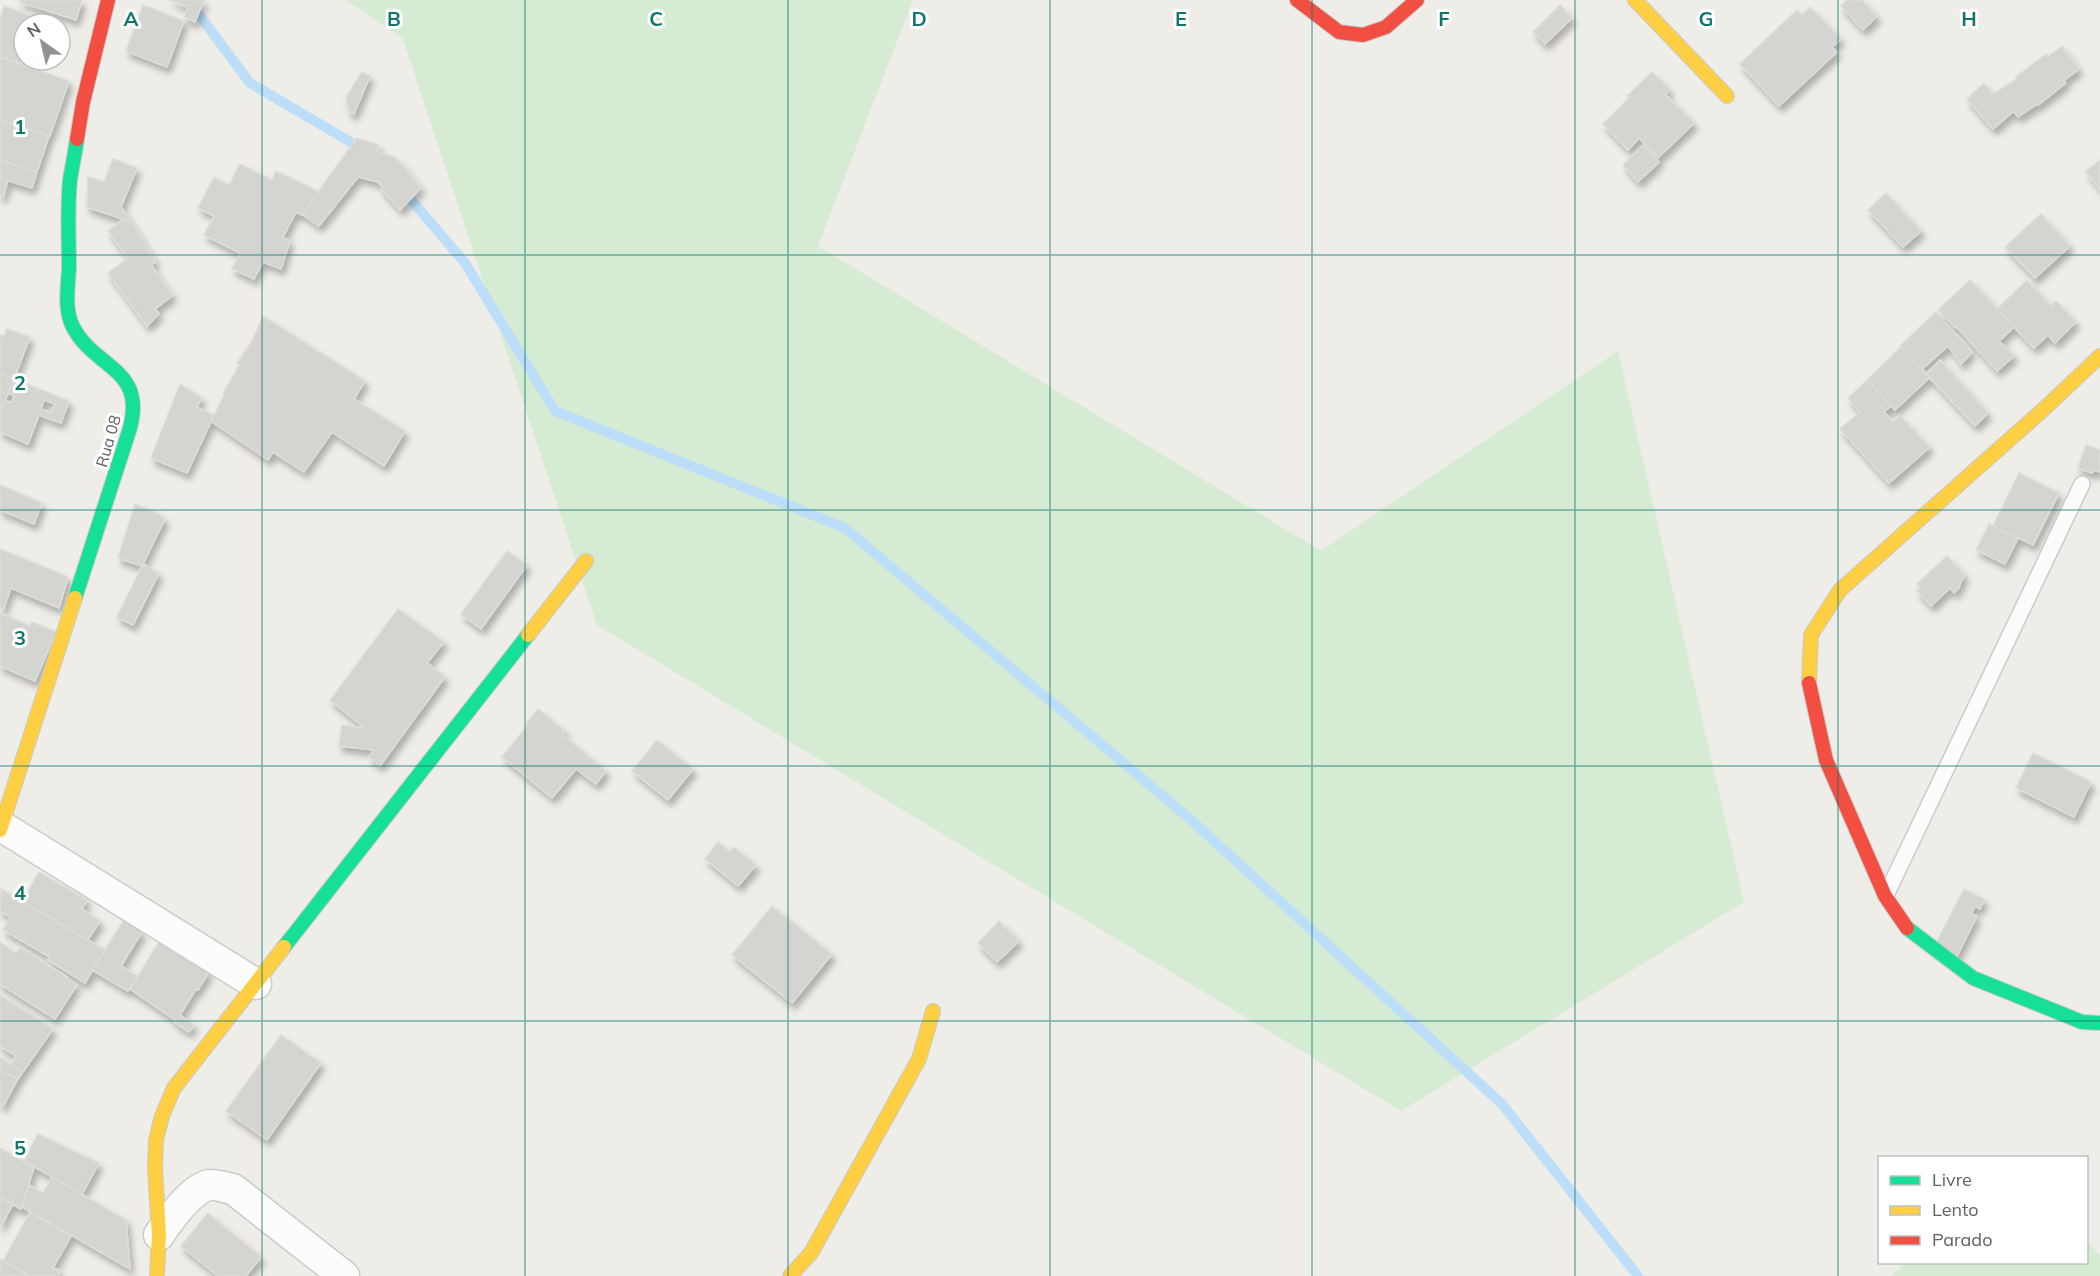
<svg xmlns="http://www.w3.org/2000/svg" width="2100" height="1276" viewBox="0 0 2100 1276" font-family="Mulish,sans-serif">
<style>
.green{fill:#d5ebd3}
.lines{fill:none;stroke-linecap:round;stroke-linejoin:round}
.stream{stroke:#bcdef8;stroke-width:10}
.building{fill:#d4d4d1;stroke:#dedcd8;stroke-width:1.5;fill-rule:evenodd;filter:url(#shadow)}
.lane-casing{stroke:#cbcbca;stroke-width:18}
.street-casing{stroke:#cbcbca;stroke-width:33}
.fast-casing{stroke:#c9cac9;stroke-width:16}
.slow-casing{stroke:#c9cac9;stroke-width:16}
.jam-casing{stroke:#c9cac9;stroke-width:16}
.lane{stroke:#fcfcfc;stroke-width:15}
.street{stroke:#fcfcfc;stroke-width:30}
.fast{stroke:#16e098;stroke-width:14}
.slow{stroke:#ffcf43;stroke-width:14}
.jam{stroke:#f24e42;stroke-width:14}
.grid{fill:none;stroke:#0f766e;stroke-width:1.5;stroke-opacity:0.55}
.labels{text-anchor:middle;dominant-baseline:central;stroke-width:6;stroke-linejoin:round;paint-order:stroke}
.street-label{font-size:16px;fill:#5d6267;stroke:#fff}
.grid-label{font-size:20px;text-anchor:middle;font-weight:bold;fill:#0f766e;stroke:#fff;stroke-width:6;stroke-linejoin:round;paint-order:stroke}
</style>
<defs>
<filter id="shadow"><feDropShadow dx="3.5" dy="6" stdDeviation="3" flood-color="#0004"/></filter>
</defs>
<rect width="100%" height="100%" fill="#eeede8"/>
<g class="green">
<path d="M346 0H913L818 246 1321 551 1618 351 1744 902 1401 1111 597 625 403 39Z"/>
<path d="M2087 1240 2100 1256V1276H1891L1905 1263 2086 1262Z"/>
</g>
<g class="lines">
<g class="stream">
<path d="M188 0 250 83 364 150"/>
<path d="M402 189 465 263 555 411 845 528 1190 819 1502 1104 1638 1276"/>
</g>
</g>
<g class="building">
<path d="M20 0H82L76 20 20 2Z"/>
<path d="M169 0H204L195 22 184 17 188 7Z"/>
<path d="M1847 0H1862L1877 16 1863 30 1841 6Z"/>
<path d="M143 5 184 21 167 67 126 51Z"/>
<path d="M1560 5 1572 18 1545 44 1533 32Z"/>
<path d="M4 6 37 18 35 24H24V58L22 64 0 57V20Z"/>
<path d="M1810 7 1841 39 1832 47 1837 52 1779 106 1740 64 1797 10 1802 15Z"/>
<path d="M2062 46 2079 69 2066 79 2064 81 2066 83 2038 105 2037 104 2018 117 2014 111 1993 129 1967 99 1984 83 1993 94 2017 79 2016 77 2046 54 2048 57Z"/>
<path d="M0 57 69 81 50 136 0 120Z"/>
<path d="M362 72 370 76 354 114 349 112 346 97Z"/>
<path d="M1652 72 1670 90 1665 94 1694 123 1658 158 1639 138 1628 150 1603 124 1629 98 1627 96Z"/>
<path d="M0 120 49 136 37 172 0 160Z"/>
<path d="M357 138 379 145 377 151 395 158 404 166 421 188 400 210 381 189 383 188 378 182 358 177 319 226 302 214Z"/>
<path d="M1643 145 1659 162 1638 182 1623 165Z"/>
<path d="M113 159 137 168 121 207 131 222 87 207 88 177 104 182Z"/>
<path d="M0 160 37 172 32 188 0 178Z"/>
<path d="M2100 160V190L2086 171Z"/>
<path d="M240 164 272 180 276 171 319 192 302 215 296 212 283 237 290 241 281 269 263 262 254 279 232 269 240 253 204 235 214 216 198 208 214 177 229 185Z"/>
<path d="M0 178 8 180 3 197 0 196Z"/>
<path d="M1886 193 1921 231 1903 247 1868 210Z"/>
<path d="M2041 214 2070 246 2035 278 2005 247Z"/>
<path d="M123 219 132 223 156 262 151 265 173 295 155 309 159 314 147 326 108 273 128 258 108 231Z"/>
<path d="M1970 280 2014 327 1999 341 2014 356 1997 371 1956 326 1955 328 1938 310Z"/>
<path d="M2027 280 2051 306 2056 301 2076 322 2055 343 2048 335 2034 348 1997 309Z"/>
<path d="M1936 312 1972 352 1961 364 1948 346 1922 369 1900 346Z"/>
<path d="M263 316 365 381 354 399 405 431 384 466 332 432 304 472 273 452 268 460 211 421 225 394 223 393 240 365 237 363 252 341Z"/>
<path d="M7 329 30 337 14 379 0 374V335L4 336Z"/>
<path d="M1901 347 1930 377 1895 410 1867 380Z"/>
<path d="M1940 360 1988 413 1975 426 1926 374Z"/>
<path d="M0 374 14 379 0 413Z"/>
<path d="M14 379 69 401 61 423 39 415 28 444 0 432V413L5 400 12 403 14 395 8 393ZM44 400 55 404 51 413 41 409Z"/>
<path d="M1867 380 1891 406 1884 412 1893 422 1900 416 1930 447 1889 483 1840 429 1860 412 1848 398Z"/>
<path d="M180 384 202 398 197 407 214 415 187 473 151 458Z"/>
<path d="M2086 445 2100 450V472L2094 470 2092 473 2078 468Z"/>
<path d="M2019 473 2059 493 2033 545 1993 526Z"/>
<path d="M0 485 42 503 34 524 0 510Z"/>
<path d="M135 504 159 514 165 519 142 566 118 558Z"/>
<path d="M1989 524 2018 538 2005 564 1976 550Z"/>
<path d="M0 549 68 577 59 608 11 588 3 610 0 608Z"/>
<path d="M507 551 527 565 481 629 461 614Z"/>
<path d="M1947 556 1965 575 1961 581 1959 588 1954 593 1950 588 1931 606 1917 591 1921 587 1917 584Z"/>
<path d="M143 564 159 573 133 625 117 617Z"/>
<path d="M398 609 444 642 427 663 445 677 380 766 369 757 374 750 339 746 342 725 365 728 330 700Z"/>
<path d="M0 613 30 626 32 622 56 632 35 681 0 666Z"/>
<path d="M538 709 565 731 562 734 606 771 596 784 576 769 552 798 502 757 528 725 526 724Z"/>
<path d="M657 740 693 769 668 800 632 771Z"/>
<path d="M2033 753 2091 782 2074 817 2016 788Z"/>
<path d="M718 842 730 852 734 847 756 865 738 886 705 859Z"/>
<path d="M39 872 87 900 82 909 100 921 88 940 22 902Z"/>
<path d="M1 889 105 950 85 983 48 960 50 957 3 930 11 917 0 911Z"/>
<path d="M1964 889 1984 899 1980 909 1975 906 1971 914 1977 916 1955 960 1934 947Z"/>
<path d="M772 906 832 954 792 1003 732 955Z"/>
<path d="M124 920 142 932 121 966 137 976 128 991 92 970Z"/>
<path d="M999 921 1019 941 997 962 978 943Z"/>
<path d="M160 940 209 972 198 990 196 989 180 1015 194 1025 189 1032 174 1022 175 1020 130 989Z"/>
<path d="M0 942 16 953 20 947 67 977 66 978 77 985 55 1019 0 984Z"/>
<path d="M0 995 53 1029 23 1072 11 1064 16 1056 0 1046Z"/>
<path d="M281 1035 321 1063 267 1140 226 1111Z"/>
<path d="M0 1057 23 1072 18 1079 0 1071Z"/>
<path d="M0 1071 18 1079 3 1106 0 1105Z"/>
<path d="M38 1134 99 1163 82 1194 24 1161Z"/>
<path d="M0 1148 34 1167 21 1209 0 1198Z"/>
<path d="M52 1177 126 1220 130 1269 22 1207 29 1185 43 1193Z"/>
<path d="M0 1198 13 1204 0 1228Z"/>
<path d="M30 1212 71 1236 53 1268 60 1271 58 1276H30L3 1261Z"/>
<path d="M208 1213 261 1257 246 1276H218L181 1246Z"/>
<path d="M0 1259 28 1275V1276H0Z"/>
</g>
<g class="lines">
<g class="lane-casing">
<path id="lane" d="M1887 893 2082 484"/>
</g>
<g class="street-casing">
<g id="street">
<path d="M1 826 256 984"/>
<path d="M159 1235C169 1220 191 1189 209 1185 216 1184 226 1188 233 1189L344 1276"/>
</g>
</g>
<g class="fast-casing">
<g id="fast">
<path d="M75 598 130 428C146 368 95 369 73 327 64 310 68 287 69 268 69 239 67 209 70 180 72 167 75 153 77 139"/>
<path d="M1907 928 1973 978 2082 1022 2100 1023"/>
<path d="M284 947 528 635"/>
</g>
</g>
<g class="slow-casing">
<g id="slow">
<path d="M1635 0 1727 96"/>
<path d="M528 635 586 561"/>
<path d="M1809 683 1811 635 1840 590 2045 408 2100 356"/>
<path d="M0 830 75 598"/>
<path d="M157 1276 159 1235 155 1168 156 1140 162 1116 174 1088 284 947"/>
<path d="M790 1276 811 1253 919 1059 933 1011"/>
</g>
</g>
<g class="jam-casing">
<g id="jam">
<path d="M1297 0 1339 32 1363 35 1386 27 1417 0"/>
<path d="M77 139 83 102 108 0"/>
<path d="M1809 683 1826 760 1885 896 1907 928"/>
</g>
</g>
<use href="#lane" class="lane"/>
<use href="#street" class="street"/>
<use href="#fast" class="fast"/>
<use href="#slow" class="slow"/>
<use href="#jam" class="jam"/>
</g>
<path class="grid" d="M262 0V1276M525 0V1276M788 0V1276M1050 0V1276M1312 0V1276M1575 0V1276M1838 0V1276M0 255H2100M0 510H2100M0 766H2100M0 1021H2100"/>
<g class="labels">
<g class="street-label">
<text transform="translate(108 441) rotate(-74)">Rua 08</text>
</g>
</g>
<g class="grid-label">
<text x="131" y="26">A</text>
<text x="394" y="26">B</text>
<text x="656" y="26">C</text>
<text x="919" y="26">D</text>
<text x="1181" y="26">E</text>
<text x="1444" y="26">F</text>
<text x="1706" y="26">G</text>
<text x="1969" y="26">H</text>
<text x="20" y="134">1</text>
<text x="20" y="390">2</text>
<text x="20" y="645">3</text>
<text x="20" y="900">4</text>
<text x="20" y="1155">5</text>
</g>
<rect x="1878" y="1156" width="210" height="108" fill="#ffffff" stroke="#bec0c2" stroke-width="1.5"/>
<rect x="1890" y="1176" width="30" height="9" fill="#16e098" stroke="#bec0c2" stroke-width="1.5"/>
<text x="1932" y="1186" font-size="18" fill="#5d6267">Livre</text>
<rect x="1890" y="1206" width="30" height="9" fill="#ffcf43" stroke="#bec0c2" stroke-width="1.5"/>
<text x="1932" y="1216" font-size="18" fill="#5d6267">Lento</text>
<rect x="1890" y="1236" width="30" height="9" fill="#f24e42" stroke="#bec0c2" stroke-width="1.5"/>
<text x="1932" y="1246" font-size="18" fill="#5d6267">Parado</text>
<g transform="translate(42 42) rotate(326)"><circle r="28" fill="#ffffff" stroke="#bec0c2" stroke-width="1.5"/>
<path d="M0-4.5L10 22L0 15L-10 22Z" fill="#909394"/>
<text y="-9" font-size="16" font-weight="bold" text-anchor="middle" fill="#5d6267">N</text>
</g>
</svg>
